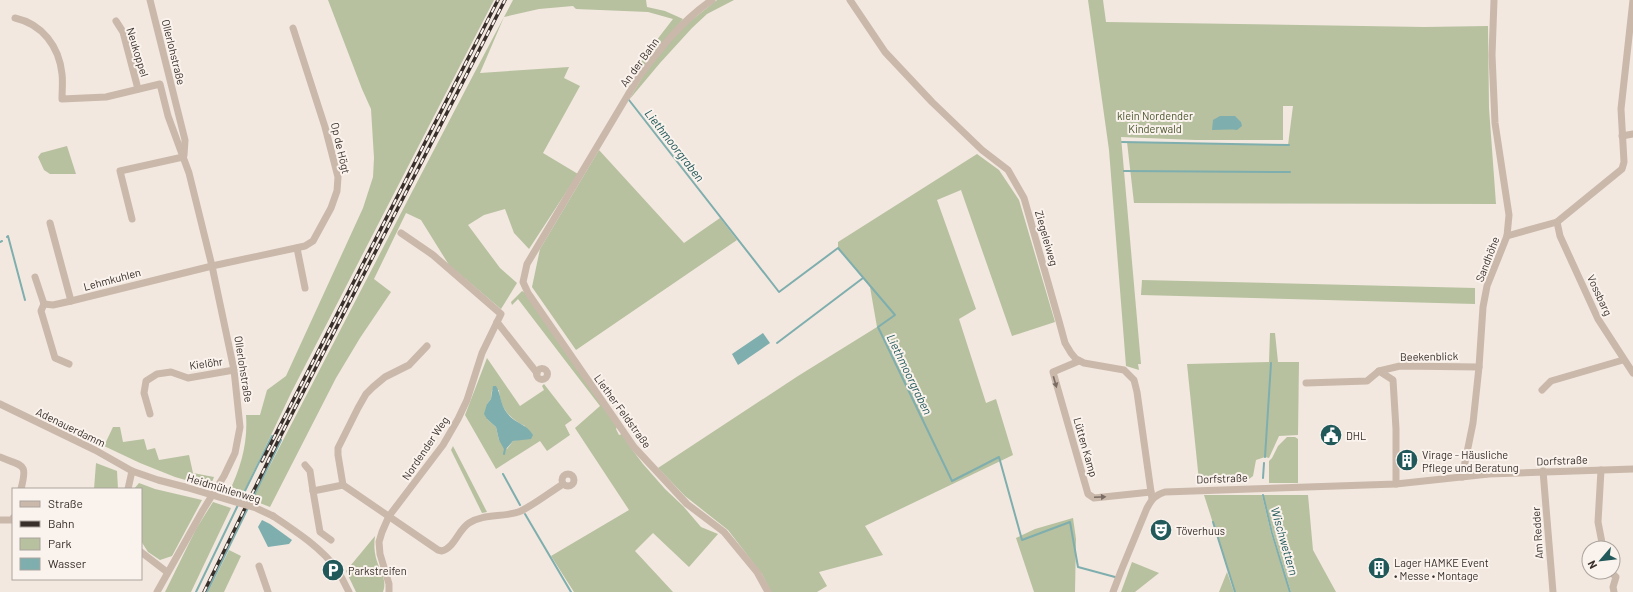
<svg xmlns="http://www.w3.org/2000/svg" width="1633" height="592" viewBox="0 0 1633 592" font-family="Barlow,sans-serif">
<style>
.green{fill:#b7c19f;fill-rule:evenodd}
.water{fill:#7faeae}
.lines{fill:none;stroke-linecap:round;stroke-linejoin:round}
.stream{stroke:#7faeae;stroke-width:2}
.minor{stroke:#cab8ab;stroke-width:7}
.rail-casing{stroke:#382e2a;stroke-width:3.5}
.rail{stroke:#faf2ec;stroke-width:2;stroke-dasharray:6;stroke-linecap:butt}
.minor-bridge{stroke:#cab8ab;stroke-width:7}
.oneway{fill:#7a6c64}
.labels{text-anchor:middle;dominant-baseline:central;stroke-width:4;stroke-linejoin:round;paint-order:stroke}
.street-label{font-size:11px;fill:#382e2a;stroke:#faf2ec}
.park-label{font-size:11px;fill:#49562e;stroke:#faf2ec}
.poi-label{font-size:11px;fill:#382e2a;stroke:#faf2ec;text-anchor:start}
.water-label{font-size:12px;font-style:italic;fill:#215859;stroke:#faf2ec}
</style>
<rect width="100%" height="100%" fill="#f2e8df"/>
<g class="green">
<path d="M328 0H494L292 391 242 496 229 492C241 467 248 443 246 415H260L267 390 286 376 363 208 373 177 374 158 371 109 362 89Z"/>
<path d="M513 0H646L647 7 665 11 683 19 636 76 632 72 673 19 648 12 576 9 573 6 539 9 504 17 480 73 569 67 564 78 580 86 543 153 578 174 529 249 514 233 505 209 484 215 468 225 500 268 517 283 501 309 449 265 421 220 406 213 374 279 391 292 360 338 336 378 270 507 252 500C336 339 419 177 504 17Z"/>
<path d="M717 0H734L707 14 692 28 660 63 629 100 654 57 688 23Z"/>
<path d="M1088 0H1103L1106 22 1424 27 1488 26 1489 108 1496 204 1134 203 1127 142 1288 145 1293 106H1283V140H1195L1121 137 1141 364H1138L1139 370 1126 366 1109 150Z"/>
<path d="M67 146 76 174H50L44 170 38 157 41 153Z"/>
<path d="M599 150 684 243 720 218 737 240 576 350 532 287 540 249Z"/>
<path d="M977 154 999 170 1019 200 1055 322 1012 336 961 190 937 200 976 309 959 319 986 403 996 399 1013 455 865 526 883 555 819 572 827 586 817 592H771L762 574 728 530 685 496 658 468 798 376 877 327 870 287 838 248V242Z"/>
<path d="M1142 280 1475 288V304L1141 295Z"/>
<path d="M522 291 527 294C555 340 588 382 617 427L616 429 619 435 622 434 631 448 643 464 665 489 683 506 701 527 718 534 689 567 653 533 635 551 673 592H574L551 556 629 510 575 428 600 406 518 299 512 305 511 302Z"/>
<path d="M1270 333H1275L1278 362H1299L1298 435 1279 436 1269 458 1265 457 1256 460 1253 476 1249 479 1199 481 1187 364 1269 362Z"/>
<path d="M487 358 520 406 544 390 542 386 544 384 572 420 565 425 570 435 547 451 540 441 496 469 465 415ZM492 390H499C500 407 509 419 525 426L522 439 513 441 507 449 499 440 496 427 487 419V404L491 399Z"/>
<path d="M113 427H120L123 442 144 439 147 450 155 448 159 460 189 455 193 473 214 477 210 487 175 477 140 463 104 446Z"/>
<path d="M1287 437H1295L1298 439V483H1269V461L1272 458 1278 446Z"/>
<path d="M453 446 487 512 482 513 451 450Z"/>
<path d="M96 463 117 471 118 489H94Z"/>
<path d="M139 483 155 489 202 500 172 556 160 560 148 552 141 541V489H134Z"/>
<path d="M1204 495H1262L1271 533 1290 592H1235Z"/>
<path d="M1263 495H1308L1313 550 1336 592H1291L1273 533Z"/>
<path d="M213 502 231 508 191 592H165L196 529Z"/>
<path d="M1073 518 1076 539 1075 592H1034L1016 538 1035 529Z"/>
<path d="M375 536C374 543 374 551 376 558 379 570 388 580 383 592H356L346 571Z"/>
<path d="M229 550 241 556 224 592H208Z"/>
<path d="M1132 562 1159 573 1135 592H1121Z"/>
<path d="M1227 572 1234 592H1219Z"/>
</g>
<g class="water">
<path d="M1220 116H1235L1241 122 1242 126 1237 130C1229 129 1220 130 1212 130L1213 120Z"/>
<path d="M763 333 770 343 738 365 732 354Z"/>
<path d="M493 386H496C501 394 500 404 507 413 515 424 526 423 533 435L531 439 513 441 506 449H504L499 440 496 427 487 419 484 414 487 404 491 399Z"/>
<path d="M262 520 270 524 292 540 289 544 268 547 258 527Z"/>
</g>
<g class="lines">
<g class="stream">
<path d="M629 100 779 292 838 248 895 315 878 327 952 481 999 457 1022 540 1070 522 1078 567 1115 577"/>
<path d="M1122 142 1289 145"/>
<path d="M1124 171 1290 172"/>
<path d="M7 237 8 236 25 300"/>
<path d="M0 242 2 241"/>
<path d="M777 343 863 278"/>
<path d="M504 454 505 449"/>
<path d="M1265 457 1271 363"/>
<path d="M503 474 520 505"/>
<path d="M1263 478 1264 463"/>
<path d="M1263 495 1272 533 1290 592"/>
<path d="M240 501 272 436"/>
<path d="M525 514 571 592"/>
<path d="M1213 522 1235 592"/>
<path d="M196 592 238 505"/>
<path d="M207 592 281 440"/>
</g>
<g class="minor">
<path d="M150 0 185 140 184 155"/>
<path d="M712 0C682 20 659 50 638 78L527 264 523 282 528 293 634 447 687 504 724 532 757 572 768 592"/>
<path d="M850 0 885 52 932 102 982 150 1008 170 1024 198 1059 321 1065 343 1071 353 1076 359 1084 363 1124 370 1134 380 1137 392 1152 499"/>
<path d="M15 18C42 24 59 46 62 74 63 82 62 91 62 99L106 97 160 84 168 116 189 173 212 266 234 370 240 427 235 453 224 476 203 510 157 592"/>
<path d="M116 21 123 32 138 89"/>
<path d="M1622 136 1633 134"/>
<path d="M132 219 120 171 183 157"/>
<path d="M1557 222 1560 236 1598 319 1633 373"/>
<path d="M50 223 71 301"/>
<path d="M1507 236 1557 222 1622 169 1624 162 1621 109 1633 0"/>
<path d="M297 248 305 288"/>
<path d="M35 277 44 304"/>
<path d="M44 304 53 305 71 301 212 266 305 246 313 241 331 208 337 191 338 177 325 127 293 28"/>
<path d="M44 304 41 311 55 358 69 364"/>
<path d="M497 322 537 373"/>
<path d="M427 346 409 365 385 377 373 387 366 394 358 408 338 448V455L343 485 438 550 442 551C455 547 458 530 469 523 484 513 504 518 521 511 535 504 549 493 563 484"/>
<path d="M1079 361 1053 372 1088 494 1094 498 1151 492"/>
<circle cx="542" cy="374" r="5.5"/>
<path d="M1379 371 1400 366 1479 367"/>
<path d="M1306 383 1367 381 1379 371 1393 380 1396 429V484"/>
<path d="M1542 390 1551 381 1623 360"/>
<path d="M0 404 95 450 132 471 158 480 185 487"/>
<path d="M150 414 144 393 146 381 157 374 171 372 188 378 234 370"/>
<path d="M0 457C23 467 28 462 21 489"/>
<path d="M305 465 310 471 313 491"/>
<path d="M1601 470 1598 522 1603 548"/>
<path d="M1543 471 1553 592"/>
<circle cx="568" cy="480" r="6"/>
<path d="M1462 477 1473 423 1479 367 1483 307 1487 286 1507 236 1509 215 1495 123 1492 55 1494 0"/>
<path d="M128 489 132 471"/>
<path d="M273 516C294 530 323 549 337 570 342 577 345 585 349 592"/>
<path d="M0 520H12L13 518"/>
<path d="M331 540 320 532 313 491 343 485"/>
<path d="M141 552 167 572"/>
<path d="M259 566 268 592"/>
<path d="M1611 572 1616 577 1613 587 1614 592"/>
<path d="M389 592V584L380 554 379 542 382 532 389 516 443 445 458 419 467 400 482 353 501 314 433 255 401 233"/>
<path d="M1113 592 1121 571 1147 508C1152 499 1155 495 1165 492L1396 484 1489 474 1633 469"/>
</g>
<g class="rail-casing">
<g id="rail">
<path d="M262 461 498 0"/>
<path d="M204 592 278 441 505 0"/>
</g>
</g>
<use href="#rail" class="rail"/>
<path class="minor-bridge" d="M185 487 256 508 273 516"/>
</g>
<defs><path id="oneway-solid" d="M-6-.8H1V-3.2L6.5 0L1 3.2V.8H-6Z"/></defs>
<g class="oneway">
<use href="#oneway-solid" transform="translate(1055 382) rotate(74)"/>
<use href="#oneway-solid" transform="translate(1100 497) rotate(-3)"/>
</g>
<defs>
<g id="civic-disc" transform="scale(1.15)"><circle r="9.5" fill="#215859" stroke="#faf2ec"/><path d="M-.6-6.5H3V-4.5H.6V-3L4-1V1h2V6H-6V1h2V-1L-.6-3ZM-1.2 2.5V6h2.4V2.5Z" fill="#fff"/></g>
<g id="building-disc" transform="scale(1.15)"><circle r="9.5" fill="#215859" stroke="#faf2ec"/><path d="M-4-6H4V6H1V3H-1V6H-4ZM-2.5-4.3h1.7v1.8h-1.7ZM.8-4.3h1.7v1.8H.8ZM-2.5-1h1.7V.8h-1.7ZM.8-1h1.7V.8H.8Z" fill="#fff"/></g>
<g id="theatre-disc" transform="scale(1.15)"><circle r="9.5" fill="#215859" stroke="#faf2ec"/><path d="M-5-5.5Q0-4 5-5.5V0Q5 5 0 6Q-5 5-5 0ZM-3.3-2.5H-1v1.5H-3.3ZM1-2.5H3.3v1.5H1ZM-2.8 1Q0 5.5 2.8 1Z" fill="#fff"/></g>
<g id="parking-disc" transform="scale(1.15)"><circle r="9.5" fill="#215859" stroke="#faf2ec"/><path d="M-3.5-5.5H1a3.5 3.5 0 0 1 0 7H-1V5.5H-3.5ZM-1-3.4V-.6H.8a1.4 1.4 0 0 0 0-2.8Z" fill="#fff"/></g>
</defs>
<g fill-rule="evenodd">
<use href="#civic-disc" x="1331" y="435"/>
<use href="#building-disc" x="1407" y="460"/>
<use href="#theatre-disc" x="1161" y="530"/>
<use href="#building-disc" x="1379" y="568"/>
<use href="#parking-disc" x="333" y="570"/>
</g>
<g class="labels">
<g class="street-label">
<text transform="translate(138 52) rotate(73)">Neukoppel</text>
<text transform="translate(174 52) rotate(76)">Ollerlohstraße</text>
<text transform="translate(639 62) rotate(-54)">An der Bahn</text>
<text transform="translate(341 148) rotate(77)">Op de Högt</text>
<text transform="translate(1047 238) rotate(74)">Ziegeleiweg</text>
<text transform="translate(1487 259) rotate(-69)">Sandhöhe</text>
<text transform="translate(112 279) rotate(-15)">Lehmkuhlen</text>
<text transform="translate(1600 295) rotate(65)">Vossbarg</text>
<text transform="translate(1429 356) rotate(-1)">Beekenblick</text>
<text transform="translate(206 363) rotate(-8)">Kielöhr</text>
<text transform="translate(244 369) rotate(81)">Ollerlohstraße</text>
<text transform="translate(623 411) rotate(54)">Liether Feldstraße</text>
<text transform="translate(71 427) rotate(26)">Adenauerdamm</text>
<text transform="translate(1086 447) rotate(74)">Lütten Kamp</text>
<text transform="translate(425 448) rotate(-56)">Nordender Weg</text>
<text transform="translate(1562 460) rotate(-2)">Dorfstraße</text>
<text transform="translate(1222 478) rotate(-2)">Dorfstraße</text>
<text transform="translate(224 488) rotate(17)">Heidmühlenweg</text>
<text transform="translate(1537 533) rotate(-94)">Am Redder</text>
</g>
<g class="park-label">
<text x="1155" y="115">klein Nordender<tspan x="1155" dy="13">Kinderwald</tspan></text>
</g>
<g class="poi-label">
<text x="1346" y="435">DHL</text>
<text x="1422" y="454">Virage - Häusliche<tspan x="1422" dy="13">Pflege und Beratung</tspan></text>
<text x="1176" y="530">Töverhuus</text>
<text x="1394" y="562">Lager HAMKE Event<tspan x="1394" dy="13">• Messe • Montage</tspan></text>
<text x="348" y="570">Parkstreifen</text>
</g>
<g class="water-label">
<text transform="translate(675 145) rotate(52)">Liethmoorgraben</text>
<text transform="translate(910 374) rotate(64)">Liethmoorgraben</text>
<text transform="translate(1285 541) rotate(74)">Wischwettern</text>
</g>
</g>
<rect x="12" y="488" width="130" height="92" fill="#faf2ec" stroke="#aca49e"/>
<rect x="20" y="501" width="20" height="6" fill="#cab8ab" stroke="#aca49e"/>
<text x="48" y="508" font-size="12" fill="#382e2a">Straße</text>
<rect x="20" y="521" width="20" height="6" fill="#382e2a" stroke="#aca49e"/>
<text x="48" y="528" font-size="12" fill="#382e2a">Bahn</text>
<rect x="20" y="538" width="20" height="12" fill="#b7c19f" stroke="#aca49e"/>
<text x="48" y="548" font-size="12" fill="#382e2a">Park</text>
<rect x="20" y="558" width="20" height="12" fill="#7faeae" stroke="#aca49e"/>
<text x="48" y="568" font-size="12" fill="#382e2a">Wasser</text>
<g transform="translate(1601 560) rotate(242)"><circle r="19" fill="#faf2ec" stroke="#aca49e"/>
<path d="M0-3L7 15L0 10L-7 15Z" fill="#215859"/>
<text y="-6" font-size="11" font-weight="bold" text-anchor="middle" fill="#382e2a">N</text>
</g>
</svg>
